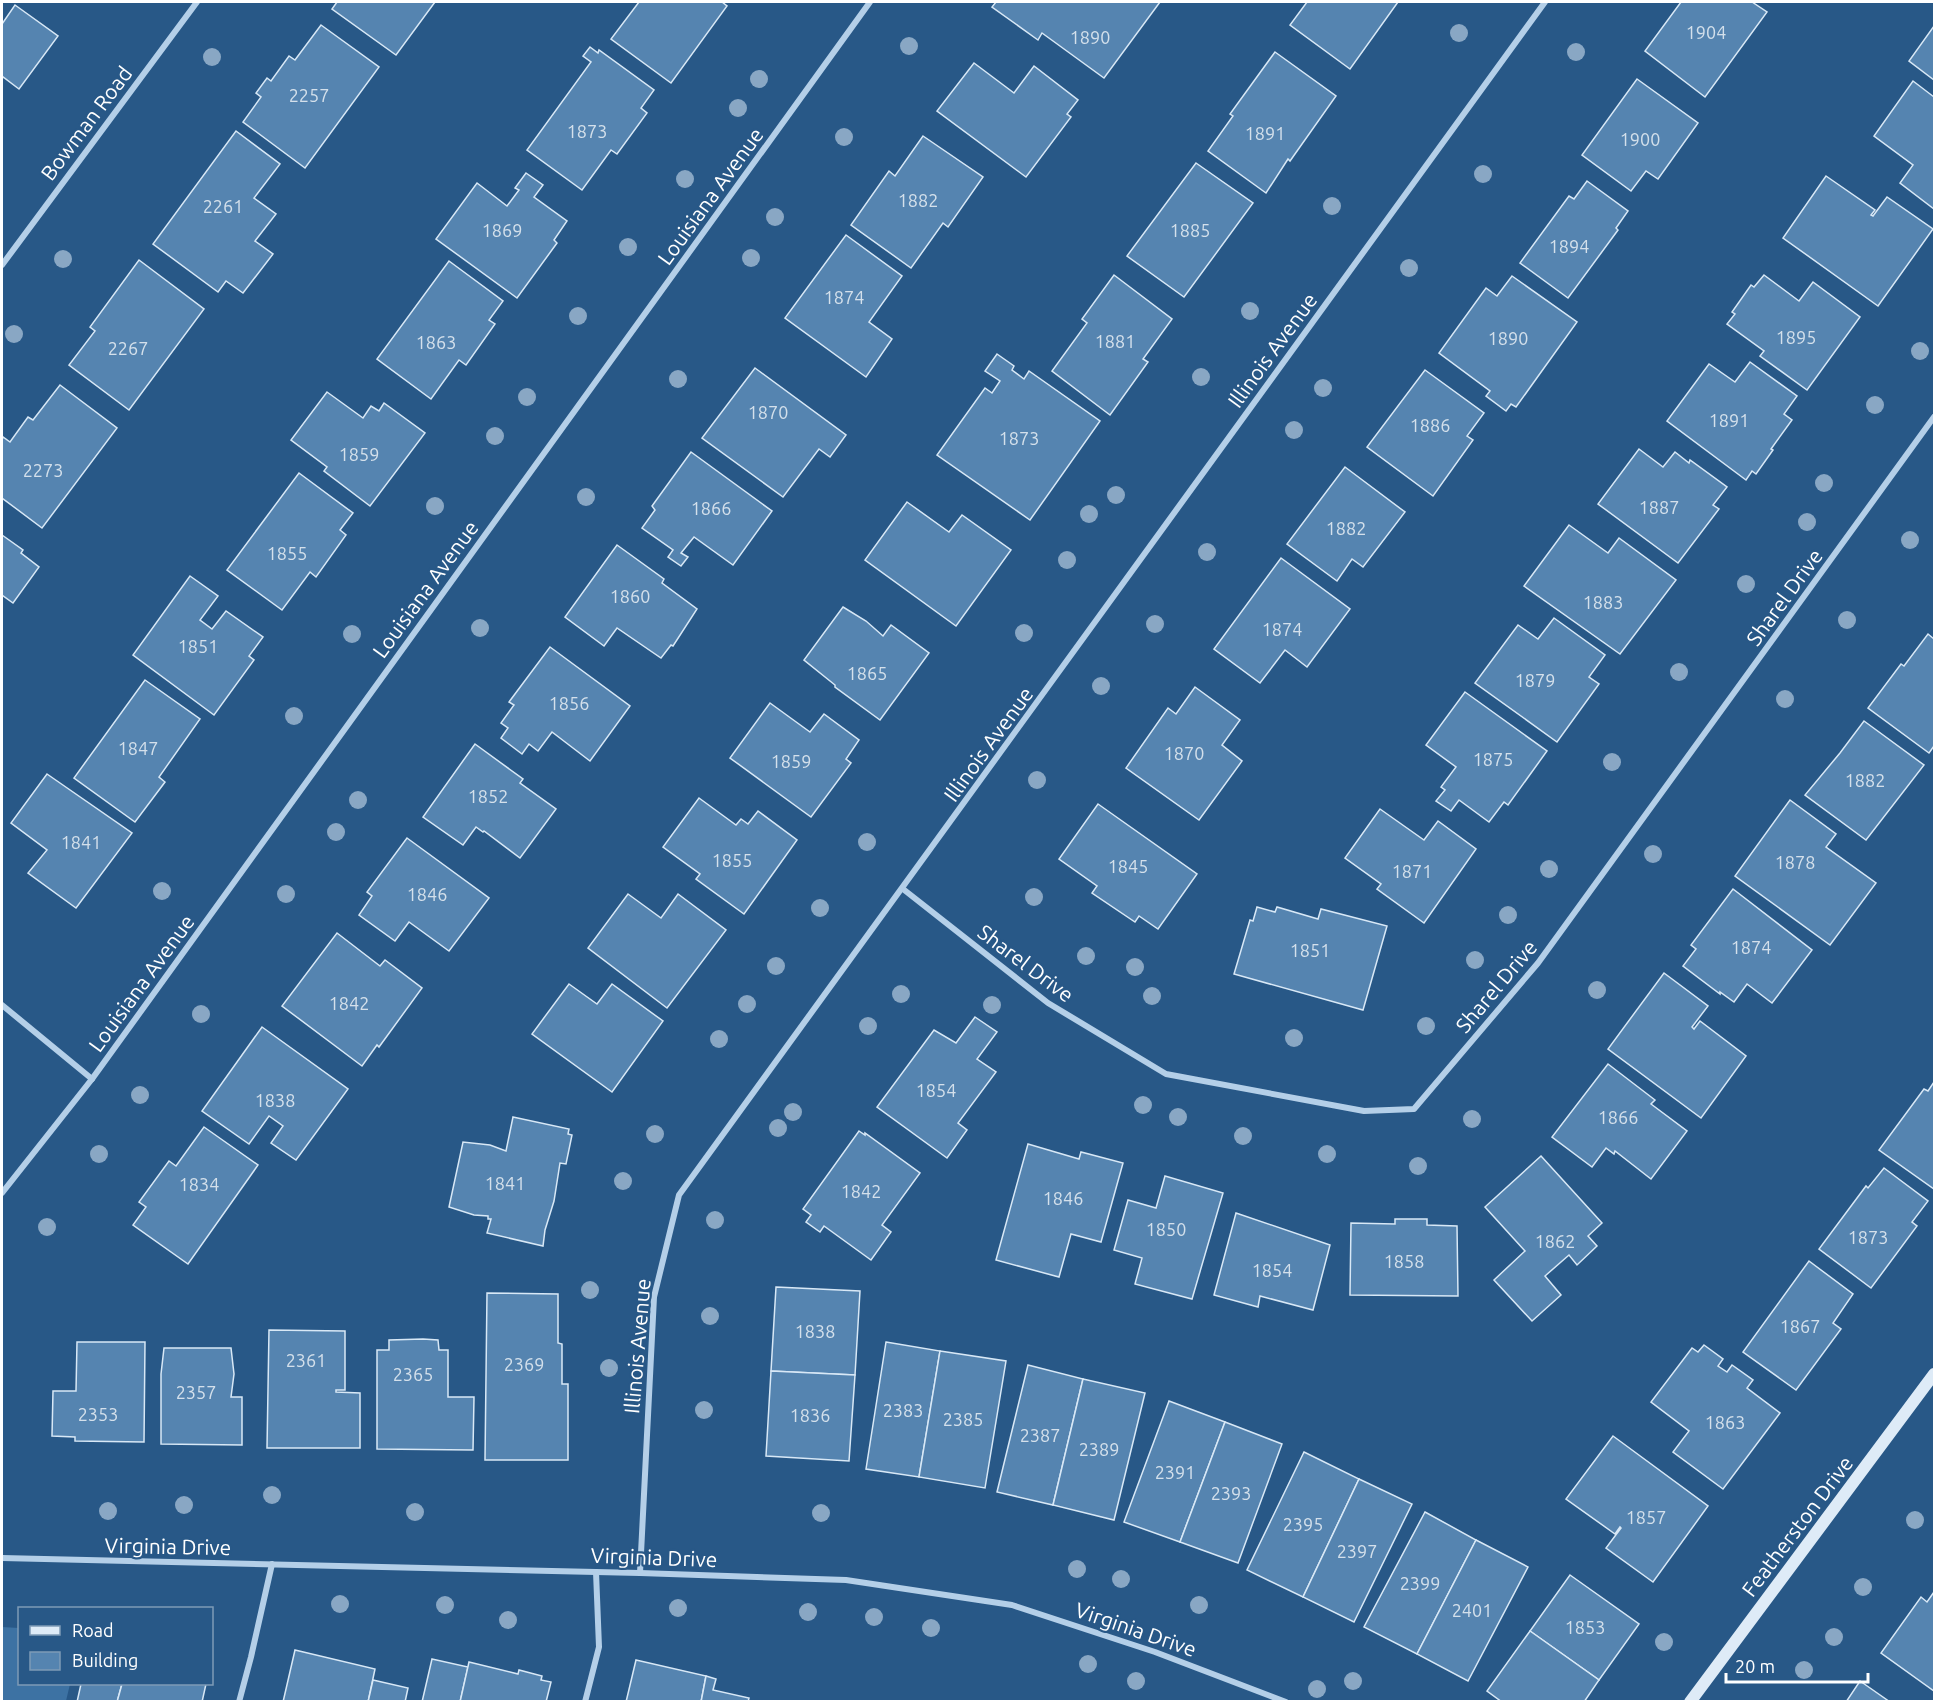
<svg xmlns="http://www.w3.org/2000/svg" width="1936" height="1703" viewBox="0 0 1936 1703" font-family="Ubuntu,sans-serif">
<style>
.green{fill:#3d72a3}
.building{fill:#5584b0;stroke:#d8e8f6;stroke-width:1.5}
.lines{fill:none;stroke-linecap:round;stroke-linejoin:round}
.street{stroke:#b4cfe8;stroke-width:6}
.secondary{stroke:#deebf7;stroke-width:12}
.tree{fill:#89a7c4}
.labels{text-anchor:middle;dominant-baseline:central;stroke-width:4.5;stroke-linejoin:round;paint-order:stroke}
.number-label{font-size:18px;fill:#d4e0eb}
.street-label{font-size:21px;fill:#fff;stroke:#285887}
</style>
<rect width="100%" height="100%" fill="#285887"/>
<path class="green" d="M2 1627 19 1628 20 1684H70L66 1701H2Z"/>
<g class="building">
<path d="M337 2H435L396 55 332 9Z"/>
<path d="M639 2H722L727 6 671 83 611 39Z"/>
<path d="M996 2H1160L1104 78 1042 33 1038 40 992 7Z"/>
<path d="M1307 2H1398L1350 69 1290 25Z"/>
<path d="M1681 2H1752L1767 12 1705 97 1645 51Z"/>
<path d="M15 5 58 36 19 89 3 77 2 79V24Z"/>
<path d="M321 25 379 67 305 168 243 122 261 97 256 93 267 78 271 81 289 56 295 60Z"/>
<path d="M1934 26V80L1909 61Z"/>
<path d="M590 47 598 53 599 50 654 90 641 108 647 113 617 154 611 150 582 190 527 150 591 62 583 56Z"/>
<path d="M1275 52 1336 96 1290 161 1288 159 1266 193 1208 151 1233 116 1230 114Z"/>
<path d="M974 63 1014 93 1034 66 1078 100 1067 114 1071 117 1026 177 937 111Z"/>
<path d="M1637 79 1698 123 1658 179 1646 171 1631 191 1582 155Z"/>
<path d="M1913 81 1934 97V209L1900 183 1913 165 1874 136Z"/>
<path d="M236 131 280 164 254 198 276 214 255 241 273 254 243 293 226 281 218 292 153 244Z"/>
<path d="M923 136 983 177 948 227 943 223 911 268 851 225 889 171 895 176Z"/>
<path d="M1196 163 1253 203 1184 297 1127 256Z"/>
<path d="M526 173 543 185 534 197 567 221 554 240 557 243 517 298 436 239 477 183 507 206 519 190 515 188Z"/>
<path d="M1826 176 1875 210 1871 215 1873 216 1887 197 1933 229 1878 306 1783 238Z"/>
<path d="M1587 181 1628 211 1616 228 1618 230 1568 298 1520 263 1569 196 1574 199Z"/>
<path d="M846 235 902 276 869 322 892 339 866 377 785 318Z"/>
<path d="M139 260 204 309 129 410 69 365 95 331 90 327Z"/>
<path d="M449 261 503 301 489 320 495 324 466 365 459 360 431 399 377 359Z"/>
<path d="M1114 275 1172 319 1143 359 1148 362 1110 415 1052 371 1087 323 1082 319Z"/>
<path d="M1764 275 1799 301 1813 282 1860 317 1807 390 1760 356 1764 351 1727 324 1735 314 1732 312 1751 285 1754 287Z"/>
<path d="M1512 276 1577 322 1516 407 1511 404 1506 411 1486 396 1490 391 1439 353 1486 288 1497 296Z"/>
<path d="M997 354 1014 366 1012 370 1024 379 1029 371 1100 421 1030 520 937 455 985 388 992 393 1000 381 985 371Z"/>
<path d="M1750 362 1797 396 1784 414 1792 420 1771 449 1773 450 1756 474 1752 471 1746 480 1667 421 1709 364 1735 382Z"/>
<path d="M755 368 846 435 830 457 819 449 783 497 702 438Z"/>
<path d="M1425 370 1484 413 1467 436 1473 440 1433 496 1367 447Z"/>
<path d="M60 385 117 428 42 528 2 498V440L3 437 10 442 28 417 33 420Z"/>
<path d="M327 392 363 418 371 406 379 411 384 403 425 433 370 506 324 471 327 467 291 440Z"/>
<path d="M1639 449 1663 467 1675 452 1689 463 1690 460 1727 487 1713 505 1719 509 1678 563 1598 504Z"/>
<path d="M691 452 772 511 733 565 694 537 681 553 688 557 681 566 668 557 673 550 642 528 655 510 652 506Z"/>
<path d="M1345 467 1405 512 1363 567 1352 559 1337 581 1287 544Z"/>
<path d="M299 473 353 513 340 530 346 535 316 577 310 572 282 610 227 570Z"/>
<path d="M907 502 949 532 962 515 1011 550 956 626 865 560Z"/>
<path d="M1569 525 1608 553 1619 538 1676 580 1620 654 1524 586Z"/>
<path d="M2 535 23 550 21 553 39 567 13 603 2 595Z"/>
<path d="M617 545 664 579 662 583 697 609 673 646 671 645 661 658 617 628 604 646 565 617Z"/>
<path d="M1281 558 1350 609 1307 667 1285 650 1260 683 1214 649Z"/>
<path d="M190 576 218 596 200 620 212 629 226 611 263 637 249 656 254 660 214 715 133 655Z"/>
<path d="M843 607 866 621 883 636 891 625 929 653 880 720 835 687V685L804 660Z"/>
<path d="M1554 618 1605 655 1589 677 1599 684 1557 742 1475 683 1518 625 1538 639Z"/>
<path d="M1928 634 1934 639V746L1929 753 1868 708 1901 664 1904 666Z"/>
<path d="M550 647 630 706 590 761 552 732 538 751 529 744 522 754 501 738 508 728 501 723 514 705 509 702Z"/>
<path d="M145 680 200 719 159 777 165 782 135 822 74 778Z"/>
<path d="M1195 687 1240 720 1222 745 1242 761 1199 820 1126 768 1168 708 1176 714Z"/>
<path d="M1465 692 1547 751 1508 805 1504 802 1489 822 1459 800 1451 811 1436 801 1445 790 1441 787 1456 767 1426 745Z"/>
<path d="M770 703 810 732 824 714 859 740 846 759 851 763 811 817 730 758Z"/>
<path d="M1864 721 1924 765 1866 840 1805 795 1840 753Z"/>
<path d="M475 744 523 779 520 783 556 809 520 858 484 831 483 832 476 827 463 845 423 817Z"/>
<path d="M47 774 132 833 76 908 28 873 47 850 11 823Z"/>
<path d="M699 798 736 825 741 819 748 824 758 811 797 840 744 914 696 879 700 874 663 847Z"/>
<path d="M1790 800 1836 834 1826 847 1876 883 1830 945 1735 876Z"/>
<path d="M1098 804 1197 874 1158 929 1139 916 1135 922 1092 893 1097 886 1059 859Z"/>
<path d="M1380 809 1424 840 1438 821 1476 849 1424 923 1377 889 1381 884 1345 858Z"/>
<path d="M407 838 489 898 449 951 409 922 395 941 359 915 372 896 367 892Z"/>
<path d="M1733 889 1812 950 1772 1003 1747 984 1734 1002 1720 992V994L1683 966 1696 949 1691 945Z"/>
<path d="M628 894 661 918 678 894 726 930 667 1008 588 948Z"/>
<path d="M1257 907 1275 912 1277 907 1318 919 1321 909 1387 926 1363 1010 1234 974 1250 920 1253 921Z"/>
<path d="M337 933 380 966 385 960 422 988 379 1047 377 1045 362 1066 282 1006Z"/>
<path d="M1664 973 1708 1006 1692 1027 1694 1029 1700 1021 1746 1056 1701 1118 1608 1049Z"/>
<path d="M569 984 597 1004 612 984 663 1021 612 1092 532 1034Z"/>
<path d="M975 1017 997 1032 977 1059 996 1072 958 1123 967 1130 947 1158 877 1107 934 1030 956 1043Z"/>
<path d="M262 1027 348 1089 296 1160 271 1143 283 1126 269 1116 249 1144 202 1111Z"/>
<path d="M1608 1064 1655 1100 1651 1104 1687 1131 1651 1179 1615 1151 1614 1154 1606 1148 1592 1167 1552 1137Z"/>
<path d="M1934 1082V1189L1879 1150 1924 1089 1928 1091Z"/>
<path d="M513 1117 569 1129 568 1134 572 1135 566 1164 560 1163 554 1201 545 1230 543 1246 487 1233 491 1219H488V1216L474 1215 449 1207 463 1142 490 1145 506 1151Z"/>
<path d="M204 1127 258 1165 188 1264 133 1225 146 1207 139 1202 169 1161 176 1166Z"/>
<path d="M859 1131 865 1135V1133L920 1173 882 1225 891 1232 871 1260 824 1226 820 1232 806 1222 811 1215 803 1209Z"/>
<path d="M1028 1144 1079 1159 1081 1152 1123 1163 1101 1242 1071 1234 1059 1277 996 1260Z"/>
<path d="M1541 1156 1602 1223 1588 1236 1597 1246 1577 1265 1569 1255 1545 1276 1561 1295 1532 1321 1494 1280 1525 1251 1485 1207Z"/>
<path d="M1884 1168 1928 1201 1912 1222 1917 1226 1871 1288 1819 1249 1866 1186 1868 1188Z"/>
<path d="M1165 1176 1223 1193 1192 1299 1135 1284 1142 1258 1114 1250 1128 1200 1156 1208Z"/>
<path d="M1236 1213 1330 1245 1313 1310 1260 1296 1258 1307 1214 1295Z"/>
<path d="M1395 1219H1427V1225L1457 1226 1458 1296 1350 1295 1351 1223 1395 1224Z"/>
<path d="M1809 1261 1853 1294 1833 1323 1841 1329 1796 1390 1743 1352Z"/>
<path d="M776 1287 860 1291 855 1375 771 1371Z"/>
<path d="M487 1293 558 1294V1343L562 1344V1384H568V1460H485Z"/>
<path d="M269 1330 345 1331V1390H336V1392L360 1393V1448H267Z"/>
<path d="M423 1339 438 1340 439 1350H448V1397H474L473 1450 377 1449V1350H389V1340Z"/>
<path d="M77 1342H145L144 1442 75 1441V1437L52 1436 53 1391H76Z"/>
<path d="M886 1342 940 1351 919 1477 866 1469Z"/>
<path d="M1704 1345 1723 1359 1718 1366 1727 1372 1732 1365 1753 1380 1747 1388 1780 1413 1723 1489 1673 1452 1689 1431 1651 1402 1692 1348 1698 1352Z"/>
<path d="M164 1348H231L234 1374 231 1397H242V1445L161 1444V1374Z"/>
<path d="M940 1351 1006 1361 985 1488 919 1477Z"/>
<path d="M1028 1365 1083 1379 1053 1505 997 1492Z"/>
<path d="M771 1371 855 1375 849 1461 766 1456Z"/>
<path d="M1083 1379 1145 1393 1114 1520 1053 1505Z"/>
<path d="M1169 1401 1225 1422 1180 1542 1124 1522Z"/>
<path d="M1225 1422 1282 1444 1238 1563 1180 1542Z"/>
<path d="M1613 1436 1708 1506 1653 1582 1606 1548 1621 1528 1620 1527 1615 1534 1566 1499Z"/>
<path d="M1304 1452 1359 1479 1303 1597 1247 1570Z"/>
<path d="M1359 1479 1412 1504 1354 1622 1303 1597Z"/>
<path d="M1425 1512 1476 1540 1417 1654 1364 1627Z"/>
<path d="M1476 1540 1528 1567 1468 1681 1417 1654Z"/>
<path d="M1570 1575 1639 1624 1599 1680 1530 1631Z"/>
<path d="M1934 1592V1691L1881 1653 1921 1597 1927 1602Z"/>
<path d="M1530 1631 1599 1680 1584 1702H1502L1487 1691Z"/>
<path d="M295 1650 375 1669 368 1702H283Z"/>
<path d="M432 1659 468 1667 460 1702H422Z"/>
<path d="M636 1660 706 1676 701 1702H626Z"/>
<path d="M469 1662 518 1674 519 1670 542 1676 541 1680 551 1682 546 1702H460Z"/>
<path d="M706 1676 716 1679 713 1690 749 1698 748 1702H701Z"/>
<path d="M373 1680 408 1688 405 1702H368Z"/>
<path d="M1860 1681 1890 1702H1846Z"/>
<path d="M81 1684H122L117 1702H77Z"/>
<path d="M122 1684H206L202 1702H117Z"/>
</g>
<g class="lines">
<g class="street">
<path d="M2 265 197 2"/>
<path d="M903 889 1048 1003 1166 1074 1364 1111 1414 1109 1538 963 1934 417"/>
<path d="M2 1005 92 1079"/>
<path d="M2 1193 92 1079 870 2"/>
<path d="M2 1558 640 1573 846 1580 1012 1605 1155 1652 1286 1702"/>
<path d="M640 1573 654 1297 679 1195 1545 2"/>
<path d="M239 1702 251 1657 272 1564"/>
<path d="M585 1702 599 1647 596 1572"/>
</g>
<path class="secondary" d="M1690 1702 1934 1374"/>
</g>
<g class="tree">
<circle cx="1459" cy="33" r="9"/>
<circle cx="909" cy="46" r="9"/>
<circle cx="1576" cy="52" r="9"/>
<circle cx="212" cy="57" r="9"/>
<circle cx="759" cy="79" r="9"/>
<circle cx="738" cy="108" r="9"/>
<circle cx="844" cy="137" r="9"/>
<circle cx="1483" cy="174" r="9"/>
<circle cx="685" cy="179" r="9"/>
<circle cx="1332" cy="206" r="9"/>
<circle cx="775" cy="217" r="9"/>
<circle cx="628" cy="247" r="9"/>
<circle cx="751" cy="258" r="9"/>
<circle cx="63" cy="259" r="9"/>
<circle cx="1409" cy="268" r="9"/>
<circle cx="1250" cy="311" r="9"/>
<circle cx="578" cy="316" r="9"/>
<circle cx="14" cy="334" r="9"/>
<circle cx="1920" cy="351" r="9"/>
<circle cx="1201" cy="377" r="9"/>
<circle cx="678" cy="379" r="9"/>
<circle cx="1323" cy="388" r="9"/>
<circle cx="527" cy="397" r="9"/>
<circle cx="1875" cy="405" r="9"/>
<circle cx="1294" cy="430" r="9"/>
<circle cx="495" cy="436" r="9"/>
<circle cx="1824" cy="483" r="9"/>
<circle cx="1116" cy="495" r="9"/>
<circle cx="586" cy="497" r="9"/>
<circle cx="435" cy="506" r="9"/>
<circle cx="1089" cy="514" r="9"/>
<circle cx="1807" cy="522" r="9"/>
<circle cx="1910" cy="540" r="9"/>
<circle cx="1207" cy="552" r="9"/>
<circle cx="1067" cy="560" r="9"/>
<circle cx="1746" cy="584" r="9"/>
<circle cx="1847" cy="620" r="9"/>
<circle cx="1155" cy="624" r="9"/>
<circle cx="480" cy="628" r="9"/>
<circle cx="1024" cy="633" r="9"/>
<circle cx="352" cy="634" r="9"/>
<circle cx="1679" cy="672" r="9"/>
<circle cx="1101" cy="686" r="9"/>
<circle cx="1785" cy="699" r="9"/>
<circle cx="294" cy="716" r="9"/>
<circle cx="1612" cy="762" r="9"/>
<circle cx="1037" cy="780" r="9"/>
<circle cx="358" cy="800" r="9"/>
<circle cx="336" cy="832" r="9"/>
<circle cx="867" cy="842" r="9"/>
<circle cx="1653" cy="854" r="9"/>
<circle cx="1549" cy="869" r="9"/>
<circle cx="162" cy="891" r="9"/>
<circle cx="286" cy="894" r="9"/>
<circle cx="1034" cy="897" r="9"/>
<circle cx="820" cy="908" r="9"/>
<circle cx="1508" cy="915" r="9"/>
<circle cx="1086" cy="956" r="9"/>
<circle cx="1475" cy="960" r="9"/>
<circle cx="776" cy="966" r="9"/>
<circle cx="1135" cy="967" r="9"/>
<circle cx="1597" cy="990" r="9"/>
<circle cx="901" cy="994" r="9"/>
<circle cx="1152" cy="996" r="9"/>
<circle cx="747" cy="1004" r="9"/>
<circle cx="992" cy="1005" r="9"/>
<circle cx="201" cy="1014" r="9"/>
<circle cx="868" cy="1026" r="9"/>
<circle cx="1426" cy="1026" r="9"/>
<circle cx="1294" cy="1038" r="9"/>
<circle cx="719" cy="1039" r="9"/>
<circle cx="140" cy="1095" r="9"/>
<circle cx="1143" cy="1105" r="9"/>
<circle cx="793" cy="1112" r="9"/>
<circle cx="1178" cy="1117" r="9"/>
<circle cx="1472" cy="1119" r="9"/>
<circle cx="778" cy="1128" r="9"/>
<circle cx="655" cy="1134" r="9"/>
<circle cx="1243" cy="1136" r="9"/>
<circle cx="99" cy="1154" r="9"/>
<circle cx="1327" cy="1154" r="9"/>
<circle cx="1418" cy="1166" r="9"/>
<circle cx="623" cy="1181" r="9"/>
<circle cx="715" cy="1220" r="9"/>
<circle cx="47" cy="1227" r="9"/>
<circle cx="590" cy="1290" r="9"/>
<circle cx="710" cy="1316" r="9"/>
<circle cx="609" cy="1368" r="9"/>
<circle cx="704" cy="1410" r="9"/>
<circle cx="272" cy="1495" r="9"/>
<circle cx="184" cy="1505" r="9"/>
<circle cx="108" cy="1511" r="9"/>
<circle cx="415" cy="1512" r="9"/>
<circle cx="821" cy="1513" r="9"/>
<circle cx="1915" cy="1520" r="9"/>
<circle cx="1077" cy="1569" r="9"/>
<circle cx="1121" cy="1579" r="9"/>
<circle cx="1863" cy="1587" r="9"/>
<circle cx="340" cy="1604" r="9"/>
<circle cx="445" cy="1605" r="9"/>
<circle cx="1199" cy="1605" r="9"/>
<circle cx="678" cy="1608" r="9"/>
<circle cx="808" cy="1612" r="9"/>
<circle cx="874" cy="1617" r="9"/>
<circle cx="508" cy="1620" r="9"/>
<circle cx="931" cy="1628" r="9"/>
<circle cx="1834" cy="1637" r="9"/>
<circle cx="1664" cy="1642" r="9"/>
<circle cx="1088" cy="1664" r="9"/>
<circle cx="1804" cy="1670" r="9"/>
<circle cx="1136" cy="1681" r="9"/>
<circle cx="1353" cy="1681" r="9"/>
<circle cx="1317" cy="1689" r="9"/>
</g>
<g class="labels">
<g class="number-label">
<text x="1706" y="32">1904</text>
<text x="1090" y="37">1890</text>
<text x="309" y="95">2257</text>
<text x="587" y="131">1873</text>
<text x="1265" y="133">1891</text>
<text x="1640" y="139">1900</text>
<text x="918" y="200">1882</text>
<text x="223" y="206">2261</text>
<text x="502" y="230">1869</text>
<text x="1190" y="230">1885</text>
<text x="1569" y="246">1894</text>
<text x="844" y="297">1874</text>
<text x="1796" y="337">1895</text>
<text x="1508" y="338">1890</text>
<text x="1115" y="341">1881</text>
<text x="436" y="342">1863</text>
<text x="128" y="348">2267</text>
<text x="768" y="412">1870</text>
<text x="1729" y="420">1891</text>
<text x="1430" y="425">1886</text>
<text x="1019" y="438">1873</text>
<text x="359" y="454">1859</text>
<text x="43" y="470">2273</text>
<text x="1659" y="507">1887</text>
<text x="711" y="508">1866</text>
<text x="1346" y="528">1882</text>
<text x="287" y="553">1855</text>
<text x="630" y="596">1860</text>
<text x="1603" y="602">1883</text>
<text x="1282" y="629">1874</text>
<text x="198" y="646">1851</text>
<text x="867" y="673">1865</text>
<text x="1535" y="680">1879</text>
<text x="569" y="703">1856</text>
<text x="138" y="748">1847</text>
<text x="1184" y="753">1870</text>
<text x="1493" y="759">1875</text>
<text x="791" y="761">1859</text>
<text x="1865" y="780">1882</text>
<text x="488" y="796">1852</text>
<text x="81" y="842">1841</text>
<text x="732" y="860">1855</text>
<text x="1795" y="862">1878</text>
<text x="1128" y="866">1845</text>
<text x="1412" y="871">1871</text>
<text x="427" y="894">1846</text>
<text x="1751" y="947">1874</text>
<text x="1310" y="950">1851</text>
<text x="349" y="1003">1842</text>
<text x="936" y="1090">1854</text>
<text x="275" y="1100">1838</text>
<text x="1618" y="1117">1866</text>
<text x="505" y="1183">1841</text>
<text x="199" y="1184">1834</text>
<text x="861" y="1191">1842</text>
<text x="1063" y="1198">1846</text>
<text x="1166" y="1229">1850</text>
<text x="1868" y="1237">1873</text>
<text x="1555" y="1241">1862</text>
<text x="1404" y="1261">1858</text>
<text x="1272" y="1270">1854</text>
<text x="1800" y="1326">1867</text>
<text x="815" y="1331">1838</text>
<text x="306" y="1360">2361</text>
<text x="524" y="1364">2369</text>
<text x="413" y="1374">2365</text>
<text x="196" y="1392">2357</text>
<text x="903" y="1410">2383</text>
<text x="98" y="1414">2353</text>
<text x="810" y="1415">1836</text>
<text x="963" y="1419">2385</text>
<text x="1725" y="1422">1863</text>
<text x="1040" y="1435">2387</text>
<text x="1099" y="1449">2389</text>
<text x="1175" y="1472">2391</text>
<text x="1231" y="1493">2393</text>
<text x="1646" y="1517">1857</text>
<text x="1303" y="1524">2395</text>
<text x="1357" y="1551">2397</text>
<text x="1420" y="1583">2399</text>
<text x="1472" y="1610">2401</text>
<text x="1585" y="1627">1853</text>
</g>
<g class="street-label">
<text transform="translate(86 123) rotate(-53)">Bowman Road</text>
<text transform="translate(710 196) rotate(-54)">Louisiana Avenue</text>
<text transform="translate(1272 350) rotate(-54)">Illinois Avenue</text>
<text transform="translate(425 589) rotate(-54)">Louisiana Avenue</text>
<text transform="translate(1784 597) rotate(-54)">Sharel Drive</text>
<text transform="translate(988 744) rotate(-54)">Illinois Avenue</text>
<text transform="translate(1026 963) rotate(37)">Sharel Drive</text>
<text transform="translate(141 983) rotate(-54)">Louisiana Avenue</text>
<text transform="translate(1496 986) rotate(-50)">Sharel Drive</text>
<text transform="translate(637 1346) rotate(-85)">Illinois Avenue</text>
<text transform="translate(1797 1526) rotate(-53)">Featherston Drive</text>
<text transform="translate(168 1546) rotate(1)">Virginia Drive</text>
<text transform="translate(654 1557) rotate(2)">Virginia Drive</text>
<text transform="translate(1136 1629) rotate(19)">Virginia Drive</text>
</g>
</g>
<rect width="1936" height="1703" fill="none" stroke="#ffffff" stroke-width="6"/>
<rect x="18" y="1607" width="195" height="78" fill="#285887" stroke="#7e9bb7" stroke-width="1.5"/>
<rect x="30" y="1626" width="30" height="9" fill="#deebf7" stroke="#7e9bb7" stroke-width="1.5"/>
<text x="72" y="1637" font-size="18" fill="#ffffff">Road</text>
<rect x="30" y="1652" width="30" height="18" fill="#5584b0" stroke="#7e9bb7" stroke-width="1.5"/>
<text x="72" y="1667" font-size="18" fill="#ffffff">Building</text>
<path d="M1726 1673v9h142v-9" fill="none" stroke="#ffffff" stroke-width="3"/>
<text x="1735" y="1673" font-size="18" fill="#ffffff" stroke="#285887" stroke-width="4.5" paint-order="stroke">20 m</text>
</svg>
